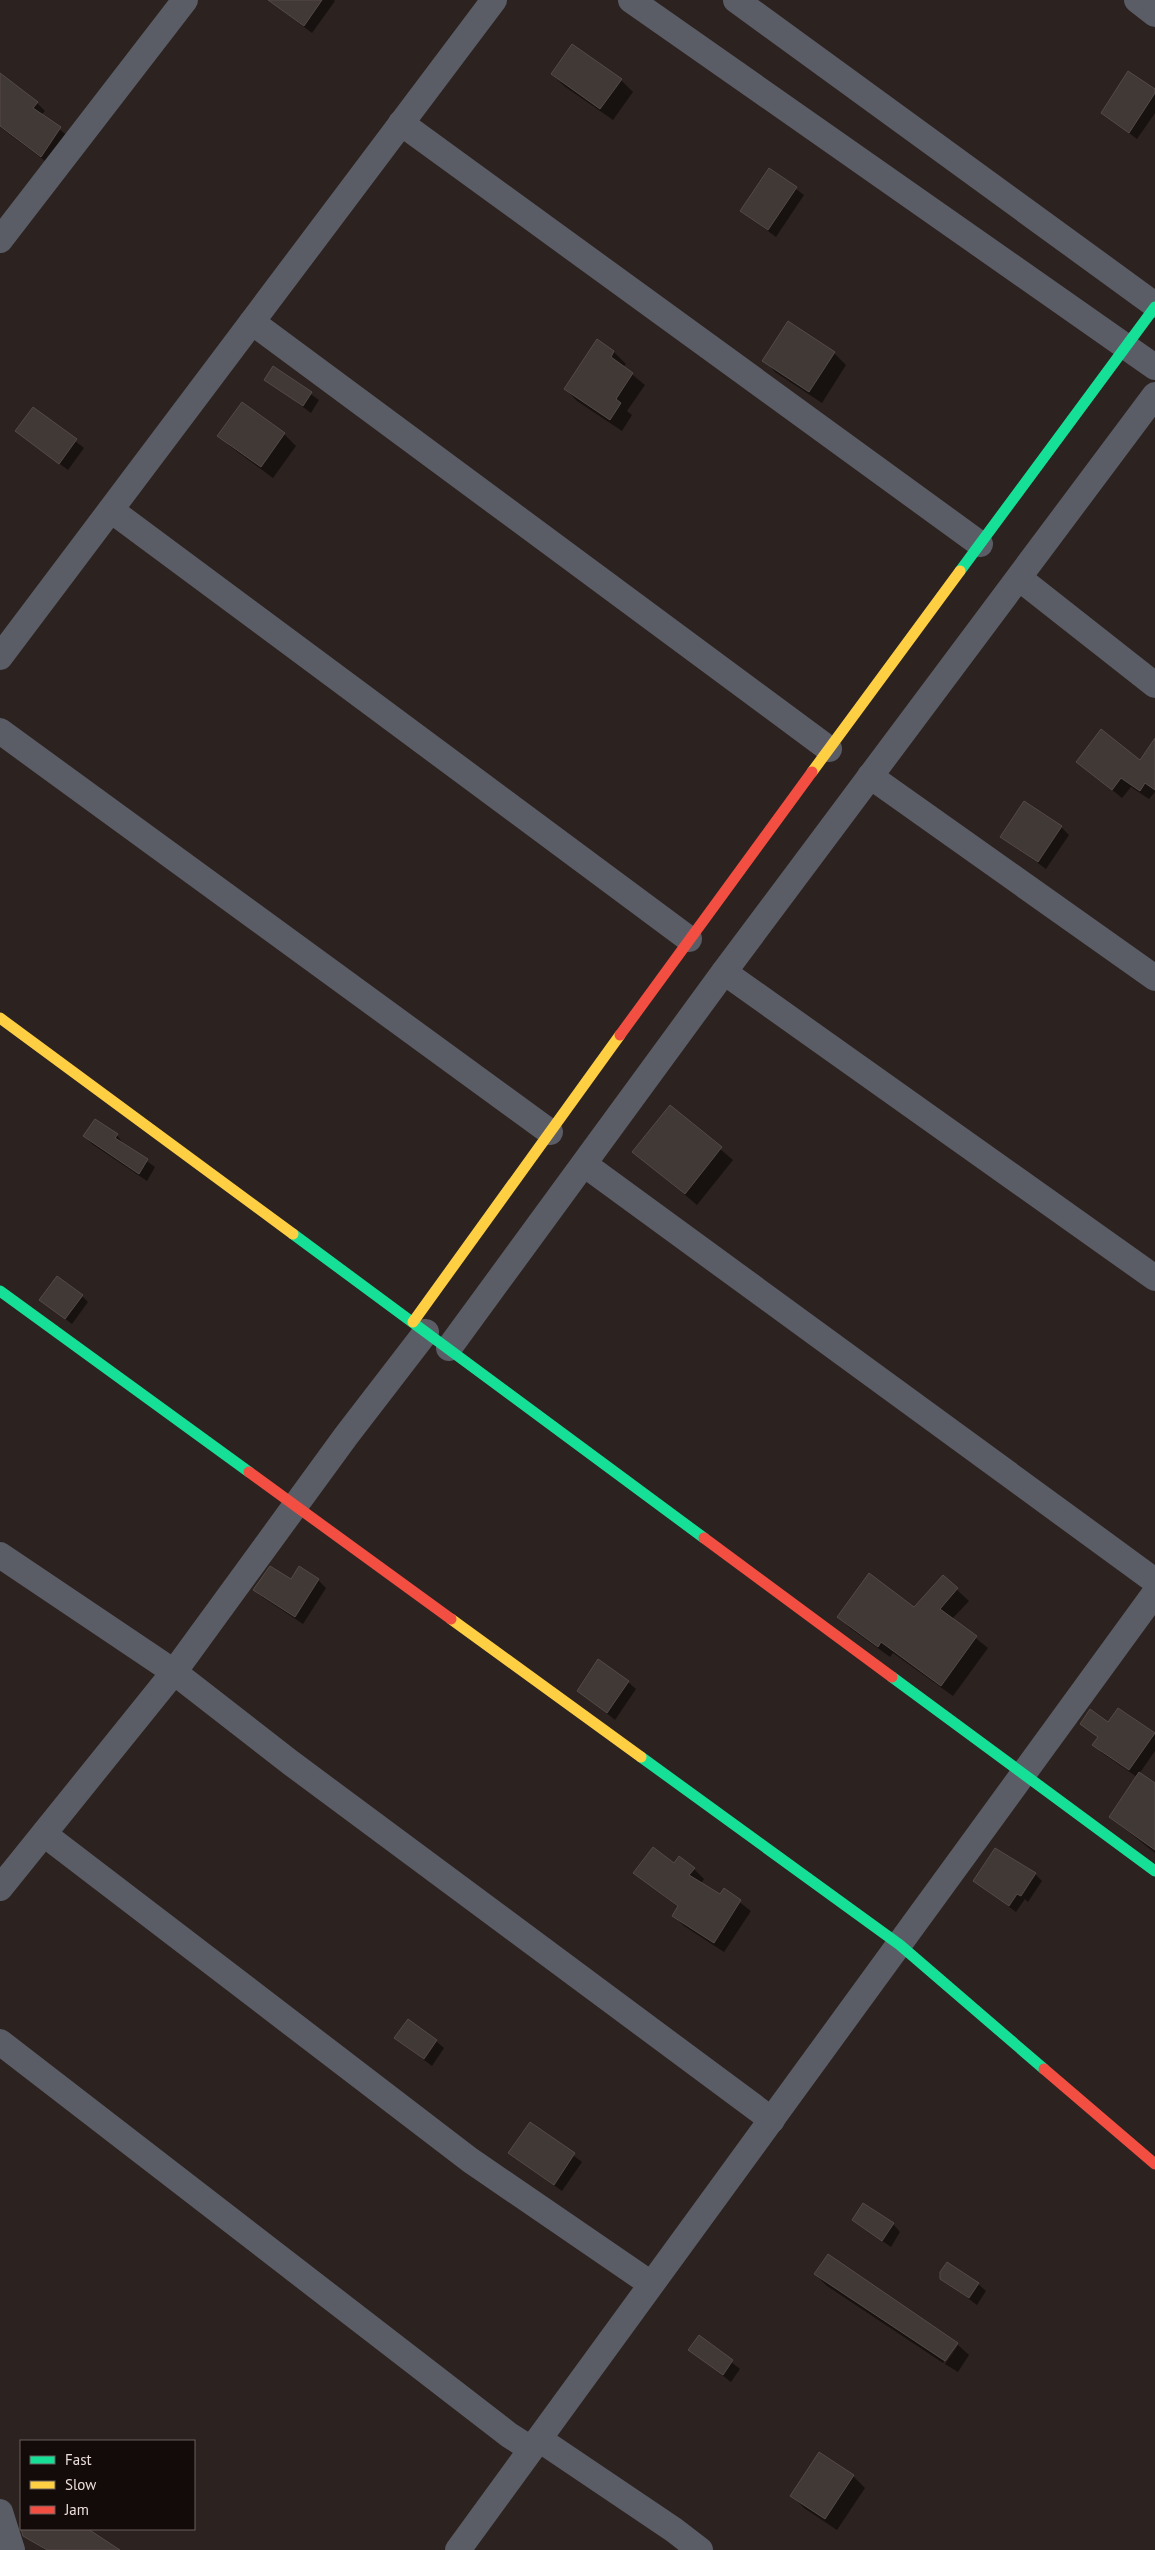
<svg xmlns="http://www.w3.org/2000/svg" width="1155" height="2550" viewBox="0 0 1155 2550" font-family="'PT Sans',sans-serif">
<style>
.shadow{fill:#0007}
.building{fill:#413936;stroke:#544b49}
.lines{fill:none;stroke-linecap:round;stroke-linejoin:round}
.street{stroke:#5b5d66;stroke-width:26}
.fast{stroke:#16e098;stroke-width:11}
.slow{stroke:#ffcf43;stroke-width:11}
.jam{stroke:#f24e42;stroke-width:11}
</style>
<rect width="100%" height="100%" fill="#2c221f"/>
<g class="shadow">
<path d="M269 0H334L335 1 312 33Z"/>
<path d="M552 74 621 80 633 92 613 120 564 86Z"/>
<path d="M0 86 37 103 45 111 41 115 68 136 49 164 0 127Z"/>
<path d="M1155 90V113L1137 139 1102 113Z"/>
<path d="M769 169 804 195 776 237 741 211Z"/>
<path d="M788 323 834 353 846 365 822 403 775 372 764 360Z"/>
<path d="M597 341 614 352 626 364 623 367 645 385 627 411 632 415 622 431 577 401 565 389Z"/>
<path d="M274 368 319 400 311 413 266 379Z"/>
<path d="M242 403 284 434 296 446 273 478 231 447 219 436Z"/>
<path d="M33 408 84 448 68 470 17 431Z"/>
<path d="M1155 753V792L1149 799 1131 787 1122 798 1078 762H1141Z"/>
<path d="M1061 827 1069 835 1046 869 1002 837Z"/>
<path d="M671 1107 733 1160 697 1205 634 1152Z"/>
<path d="M117 1135 124 1145 155 1167 147 1181 92 1144 84 1136Z"/>
<path d="M82 1296 88 1302 72 1324 41 1300Z"/>
<path d="M943 1577 969 1601 952 1619 988 1648 953 1696 893 1653 890 1657 850 1628 839 1617 915 1609Z"/>
<path d="M318 1580 326 1588 303 1624 262 1597 254 1590Z"/>
<path d="M628 1682 636 1689 615 1720 578 1690Z"/>
<path d="M1118 1710 1155 1735V1751L1139 1774 1155 1785V1853L1110 1817 1137 1777 1102 1753 1094 1745 1099 1738 1082 1724H1109Z"/>
<path d="M675 1865 694 1869 704 1879 701 1883 720 1896 724 1890 751 1911 724 1952 684 1926 674 1916 679 1908 635 1873Z"/>
<path d="M1035 1874 1042 1881 1028 1902 1025 1899 1016 1912 975 1881Z"/>
<path d="M396 2038 436 2041 444 2048 432 2066Z"/>
<path d="M530 2123 582 2162 562 2191 509 2153Z"/>
<path d="M853 2220 893 2224 900 2232 891 2247Z"/>
<path d="M815 2274 887 2297 958 2344H955L943 2363 827 2286Z"/>
<path d="M942 2279 978 2284 986 2291 977 2305Z"/>
<path d="M699 2337 740 2369 731 2382 690 2350Z"/>
<path d="M958 2345 969 2355 958 2372 945 2364Z"/>
<path d="M853 2476 865 2488 837 2530 804 2508 792 2496Z"/>
<path d="M32 2529H73L118 2550H45L27 2537Z"/>
</g>
<g class="building">
<path d="M268 0H322L304 26Z"/>
<path d="M572 44 622 79 600 109 551 74Z"/>
<path d="M1128 71 1155 89V93L1129 133 1101 113Z"/>
<path d="M0 73 38 102 33 108 61 127 41 157 0 126Z"/>
<path d="M769 168 797 187 768 230 740 211Z"/>
<path d="M788 321 835 352 809 392 762 361Z"/>
<path d="M597 339 614 351 611 357 633 373 616 399 621 403 610 420 564 389Z"/>
<path d="M273 366 312 392 303 406 264 380Z"/>
<path d="M242 402 285 433 261 467 217 436Z"/>
<path d="M33 407 77 439 59 464 15 431Z"/>
<path d="M1101 729 1140 760 1155 738V790L1145 783 1140 791 1121 778 1112 790 1076 762Z"/>
<path d="M1024 801 1062 826 1038 862 1000 837Z"/>
<path d="M670 1105 722 1147 685 1194 632 1152Z"/>
<path d="M95 1119 118 1134 115 1138 148 1159 139 1174 83 1136Z"/>
<path d="M57 1276 83 1295 65 1319 39 1300Z"/>
<path d="M270 1566 291 1579 299 1566 319 1579 295 1617 253 1590Z"/>
<path d="M869 1573 914 1607 943 1575 958 1588 940 1609 977 1636 941 1686 881 1642 878 1647 837 1617Z"/>
<path d="M598 1659 629 1681 607 1713 577 1691Z"/>
<path d="M1118 1708 1155 1733 1129 1770 1092 1745 1098 1737 1080 1724 1090 1709 1108 1722Z"/>
<path d="M1139 1772 1155 1783V1850L1109 1817Z"/>
<path d="M653 1847 674 1863 679 1856 695 1868 689 1875 720 1894 724 1888 741 1900 714 1943 672 1916 678 1906 633 1873Z"/>
<path d="M995 1848 1036 1873 1021 1896 1017 1894 1009 1906 973 1881Z"/>
<path d="M408 2019 437 2040 424 2059 394 2038Z"/>
<path d="M530 2122 575 2153 554 2185 508 2153Z"/>
<path d="M863 2203 894 2223 882 2241 852 2220Z"/>
<path d="M828 2254 958 2343 945 2361 814 2274Z"/>
<path d="M947 2262 979 2283 969 2298 940 2279V2272Z"/>
<path d="M699 2335 733 2360 723 2375 688 2350Z"/>
<path d="M819 2452 854 2475 825 2519 790 2496Z"/>
<path d="M21 2529H88L120 2550H47L23 2536Z"/>
</g>
<g class="lines">
<g class="street">
<path d="M631 0 1155 367"/>
<path d="M736 0 1155 305"/>
<path d="M1137 0 1155 14"/>
<path d="M401 123 980 544"/>
<path d="M0 240 185 0"/>
<path d="M252 322 829 749"/>
<path d="M111 510 689 939"/>
<path d="M1019 578 1155 685"/>
<path d="M0 657 494 0"/>
<path d="M0 731 550 1132"/>
<path d="M870 776 1155 978"/>
<path d="M724 972 1155 1278"/>
<path d="M584 1164 1155 1581"/>
<path d="M449 1348 724 972 1155 395"/>
<path d="M0 1555 174 1672 291 1763 772 2120"/>
<path d="M44 1834 470 2160 651 2284"/>
<path d="M0 1888 174 1672 346 1436 426 1332"/>
<path d="M0 2042 509 2435 531 2449"/>
<path d="M539 2439 674 2530 700 2550"/>
<path d="M0 2512 12 2550"/>
<path d="M458 2550 1155 1593"/>
</g>
<g class="fast">
<path d="M960 571 1155 307"/>
<path d="M293 1234 704 1538"/>
<path d="M0 1291 249 1472"/>
<path d="M892 1677 1155 1871"/>
<path d="M641 1757 900 1945 1044 2069"/>
</g>
<g class="slow">
<path d="M812 772 960 571"/>
<path d="M0 1018 293 1234"/>
<path d="M413 1322 620 1035"/>
<path d="M451 1619 641 1757"/>
</g>
<g class="jam">
<path d="M620 1035 812 772"/>
<path d="M249 1472 451 1619"/>
<path d="M704 1538 892 1677"/>
<path d="M1044 2069 1155 2164"/>
</g>
</g>
<rect x="20" y="2440" width="175" height="90" fill="#130b09" stroke="#695f5d"/>
<rect x="30" y="2456" width="25" height="8" fill="#16e098" stroke="#695f5d"/>
<text x="65" y="2465" font-size="15" fill="#ebdedb">Fast</text>
<rect x="30" y="2481" width="25" height="8" fill="#ffcf43" stroke="#695f5d"/>
<text x="65" y="2490" font-size="15" fill="#ebdedb">Slow</text>
<rect x="30" y="2506" width="25" height="8" fill="#f24e42" stroke="#695f5d"/>
<text x="65" y="2515" font-size="15" fill="#ebdedb">Jam</text>
</svg>
